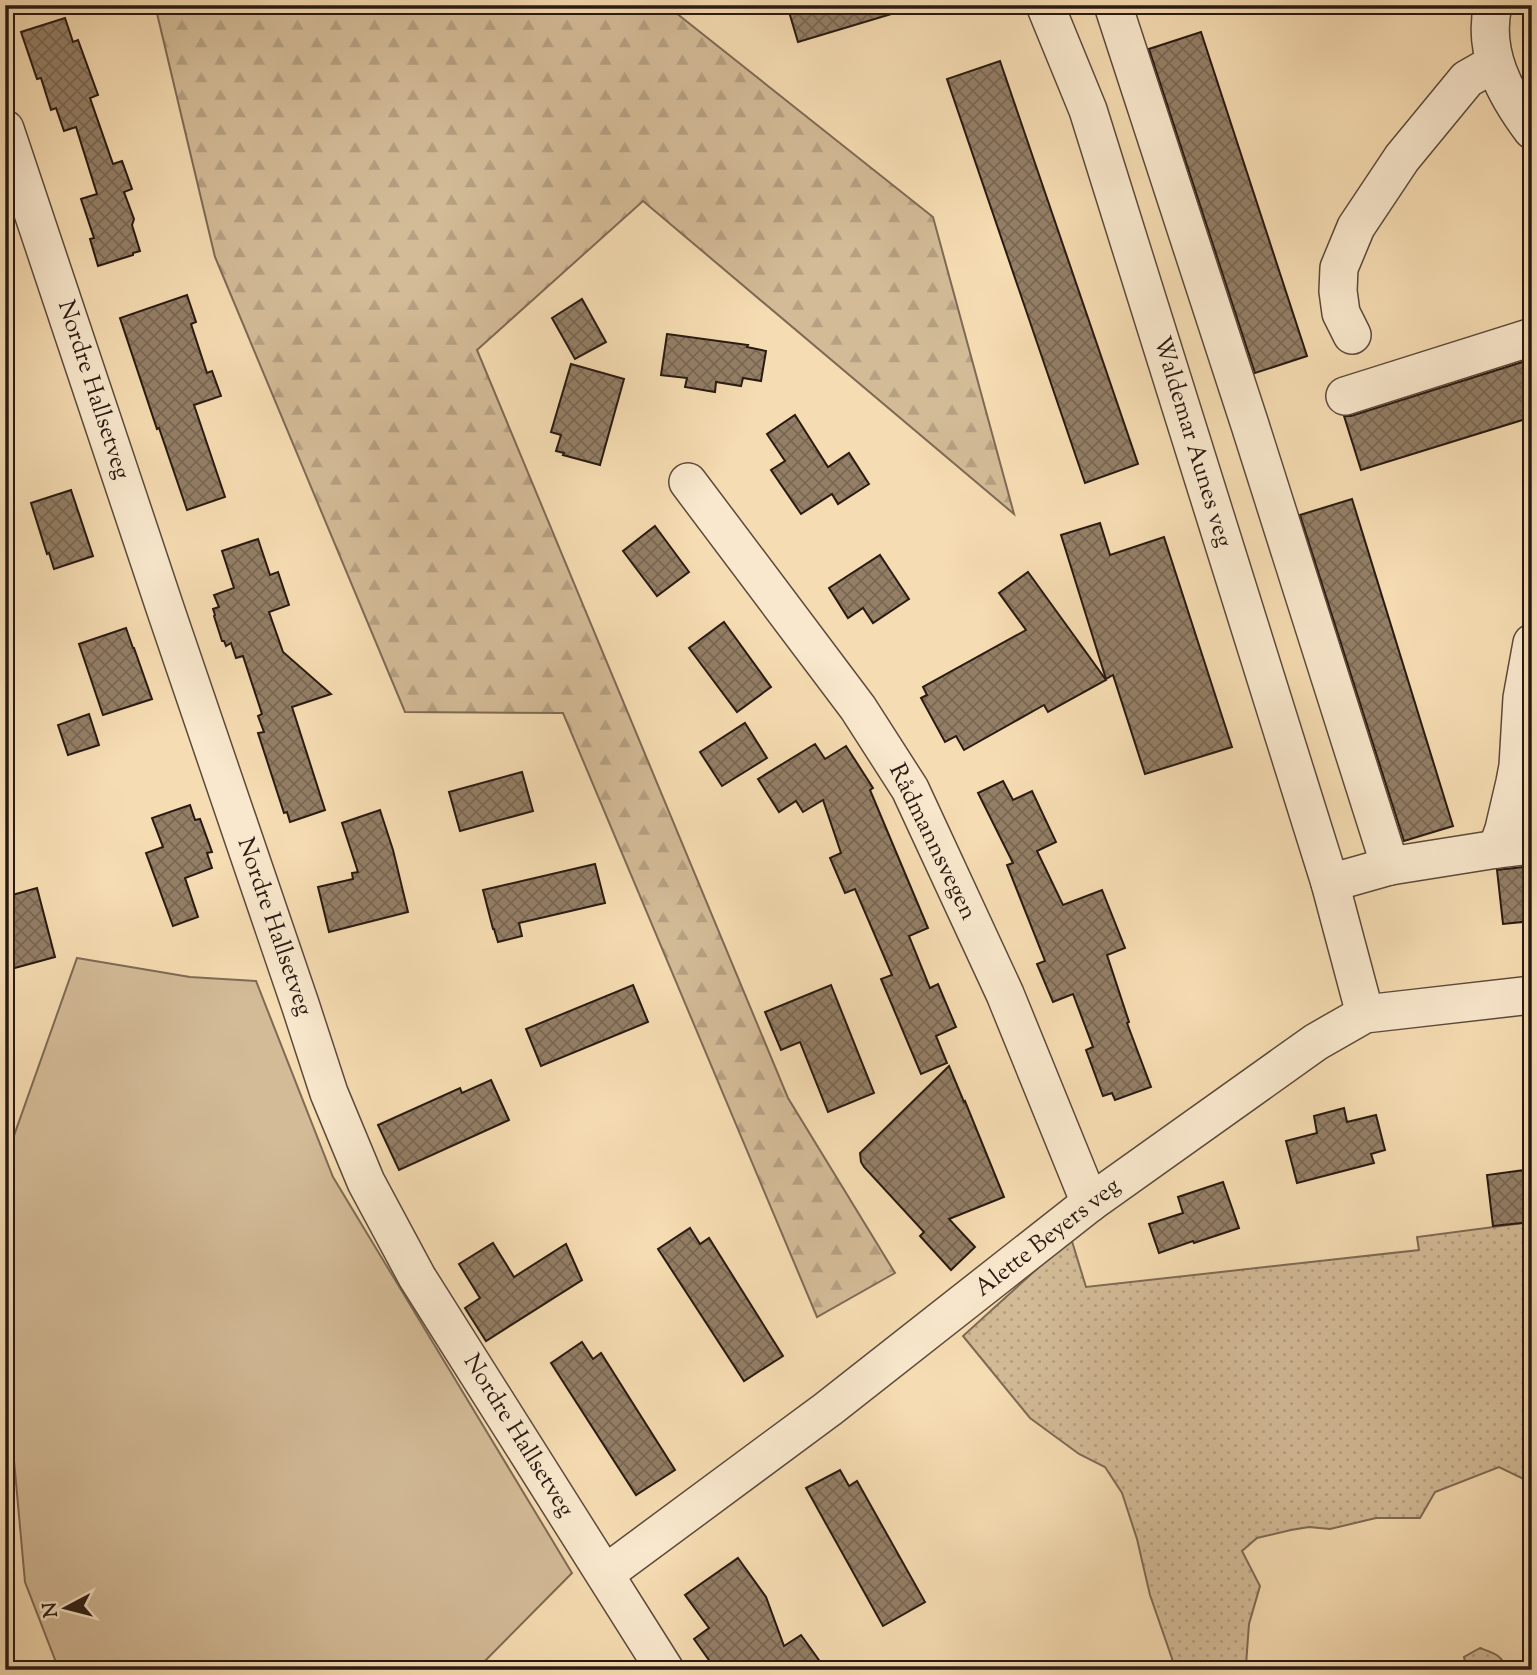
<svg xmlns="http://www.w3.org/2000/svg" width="1537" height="1675" viewBox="0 0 1537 1675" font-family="'Sorts Mill Goudy',serif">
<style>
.grass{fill:url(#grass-dots);stroke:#7e6a55;stroke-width:2}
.forest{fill:url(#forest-firs);stroke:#7e6a55;stroke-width:2}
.pitch{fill:#d3bb97;stroke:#7e6a55;stroke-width:2}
.building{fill:url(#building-cross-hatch);stroke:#291a13;stroke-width:2}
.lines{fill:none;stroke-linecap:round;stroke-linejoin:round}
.street-casing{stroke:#5c4a3b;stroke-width:40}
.street{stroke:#f9e8cd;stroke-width:37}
.labels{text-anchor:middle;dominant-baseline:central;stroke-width:5;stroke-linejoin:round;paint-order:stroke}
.street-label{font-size:24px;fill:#291a13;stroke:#f9e8cd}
</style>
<defs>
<pattern id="grass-dots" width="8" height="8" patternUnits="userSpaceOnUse" patternTransform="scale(1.75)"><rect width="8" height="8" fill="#d3bb97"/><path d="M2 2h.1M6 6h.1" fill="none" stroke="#b5a081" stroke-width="1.8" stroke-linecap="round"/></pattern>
<pattern id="forest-firs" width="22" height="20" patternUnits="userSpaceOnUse" patternTransform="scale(1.75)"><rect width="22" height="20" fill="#d3bb97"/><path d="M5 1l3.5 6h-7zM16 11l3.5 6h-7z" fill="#b5a081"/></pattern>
<pattern id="building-cross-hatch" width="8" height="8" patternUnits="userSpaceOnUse" patternTransform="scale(1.75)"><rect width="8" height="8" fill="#947f66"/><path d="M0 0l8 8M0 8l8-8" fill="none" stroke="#796753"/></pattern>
</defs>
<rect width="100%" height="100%" fill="#f6dcb2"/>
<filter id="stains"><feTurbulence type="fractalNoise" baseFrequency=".00286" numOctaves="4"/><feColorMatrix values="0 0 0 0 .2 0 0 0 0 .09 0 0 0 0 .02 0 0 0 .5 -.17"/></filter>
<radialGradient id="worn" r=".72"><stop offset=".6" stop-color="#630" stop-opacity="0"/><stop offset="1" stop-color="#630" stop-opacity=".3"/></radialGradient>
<g class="grass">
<path d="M1532 1222V1483L1499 1467 1435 1492 1420 1518H1376L1330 1529 1309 1527 1291 1530 1257 1538 1242 1551 1260 1586 1249 1624 1246 1665 1247 1670H1176L1150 1595 1137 1539 1122 1493 1105 1467 1079 1454 1030 1418 963 1336 1071 1238 1086 1287 1419 1250 1417 1237Z"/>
<path d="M1480 1648C1494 1653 1502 1655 1507 1670H1467L1464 1657Z"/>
</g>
<path class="forest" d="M155 5H666L933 217 1014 514 643 201 477 350 788 1098 895 1273 817 1317 563 713 405 712 215 257Z"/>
<path class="pitch" d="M77 958 190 977 256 981 333 1177 572 1573 476 1670H59L25 1582 5 1361V1161Z"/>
<g class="building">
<path d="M787 5H897L898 12 798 42Z"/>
<path d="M65 18 73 42 78 40 98 95 90 98 113 164 122 161 132 189 124 192 134 219 132 225 140 251 133 253V255L98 266 90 239 94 238 81 199 97 194 76 127 64 131 56 108 51 110 41 78 37 79 21 32Z"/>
<path d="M1201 32 1307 356 1255 373 1149 49Z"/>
<path d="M1000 61 1138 464 1085 483 947 79Z"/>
<path d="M187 295 196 322 191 324 207 373 212 371 221 396 194 405 225 497 187 510 159 428 157 429 120 318Z"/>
<path d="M582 299 606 342 575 359 552 318Z"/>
<path d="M667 334 748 345 747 347 766 351 761 381 743 378 741 386 716 382 715 392 685 387 687 378 661 375Z"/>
<path d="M1532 359V417L1361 470 1344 416H1351Z"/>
<path d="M571 364 624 379 600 465 563 455 564 453 556 451 561 435 551 432Z"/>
<path d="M795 415 828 467 849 453 869 484 838 504 832 494 801 514 771 470 785 461 767 434Z"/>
<path d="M71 490 93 556 54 569 49 553 47 554 31 503Z"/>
<path d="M1352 499 1453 826 1404 841 1300 515Z"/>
<path d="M1100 523 1110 555 1164 537 1232 747 1145 774 1113 675 1106 679 1061 535Z"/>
<path d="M655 526 689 572 657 596 623 551Z"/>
<path d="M258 539 270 575 278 572 289 605 269 612 283 652 331 694 292 707 325 810 290 822 287 812 284 813 258 733 264 732 258 716 262 714 243 656 236 658 231 643 226 646 224 641H222L214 616 215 615 213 609 219 607 214 595 234 588 222 551Z"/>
<path d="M880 555 909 599 873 623 863 608 848 618 829 588Z"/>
<path d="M1028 572 1106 680 1048 712 1044 705 964 750 956 736 945 742 921 698 927 695 923 687 1026 630 999 593Z"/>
<path d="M724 622 771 687 737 712 689 648Z"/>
<path d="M126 628 133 648H134L152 699 103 715 79 644Z"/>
<path d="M89 714 99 745 68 755 58 725Z"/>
<path d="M745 723 767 758 722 786 700 752Z"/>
<path d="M815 744 825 759 846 746 873 788 870 790 928 928 909 936 930 988 938 984 956 1027 936 1036 947 1063 921 1074 881 979 892 975 855 889 845 893 830 858 841 853 823 800 803 812 796 801 779 812 758 779Z"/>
<path d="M522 772 533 811 460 831 449 792Z"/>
<path d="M1003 781 1013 800 1032 791 1056 842 1037 851 1063 905 1102 890 1125 948 1107 955 1129 1022 1127 1023 1151 1087 1115 1100 1112 1093 1103 1096 1086 1050 1093 1047 1073 994 1053 1002 1037 964 1045 961 1007 865 1013 863 978 793Z"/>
<path d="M190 805 195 820 200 819 212 852 207 853 212 868 185 878 198 917 173 926 146 853 163 847 152 818Z"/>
<path d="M380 810 393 850 408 912 329 932 318 887 353 879 352 873 358 872 342 823Z"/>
<path d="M595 864 605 903 519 923 522 936 498 942 494 929H493L483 890Z"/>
<path d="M1532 866V921L1503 924 1497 870Z"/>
<path d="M37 888 55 957 11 969 5 949V897Z"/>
<path d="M633 985 648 1022 541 1066 526 1029Z"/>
<path d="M831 985 874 1093 828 1112 800 1042 781 1050 765 1012Z"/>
<path d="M949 1066 964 1102 965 1101 1004 1197 949 1219 975 1247 951 1270 920 1236 924 1232 864 1167 861 1162 860 1153Z"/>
<path d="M491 1080 509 1120 399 1170 378 1125 460 1088 462 1093Z"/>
<path d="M1344 1108 1347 1122 1376 1115 1385 1150 1371 1154 1374 1163 1297 1183 1286 1141 1317 1133 1314 1116Z"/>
<path d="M1532 1169V1222L1493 1226 1487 1175Z"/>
<path d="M1223 1182 1239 1228 1194 1243 1193 1241 1159 1253 1149 1224 1183 1213 1178 1197Z"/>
<path d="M690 1228 700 1244 709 1238 783 1356 744 1381 658 1249Z"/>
<path d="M493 1243 514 1277 566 1244 582 1280 486 1341 465 1308 480 1298 459 1264Z"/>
<path d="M582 1342 593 1359 601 1353 675 1470 636 1495 551 1363Z"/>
<path d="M840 1470 849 1486 857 1481 925 1602 883 1626 806 1488Z"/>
<path d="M738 1558 766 1597 784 1646 801 1635 826 1670H716L694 1639 709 1628 685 1595Z"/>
</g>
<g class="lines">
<g class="street-casing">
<g id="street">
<path d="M1045 5 1088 110 1330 883 1365 1014"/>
<path d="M1113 5 1250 425 1390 866"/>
<path d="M1493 5C1482 52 1505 94 1532 130"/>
<path d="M5 129 166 611 300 1004 329 1093 366 1182 417 1277 665 1670"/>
<path d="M1352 335 1341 313 1338 291 1339 268 1356 227 1402 158 1467 79 1481 71 1496 67"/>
<path d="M1345 396 1532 337"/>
<path d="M688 482 858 708 910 789 1005 994 1090 1203"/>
<path d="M1497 849 1504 829 1515 782 1518 766 1522 698 1532 643"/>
<path d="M1330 883 1390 866 1497 849 1532 845"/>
<path d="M605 1574 828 1409 1090 1203 1316 1042 1365 1014 1532 995"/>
</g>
</g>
<use href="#street" class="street"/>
</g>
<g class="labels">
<g class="street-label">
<text transform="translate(93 390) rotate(72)">Nordre Hallsetveg</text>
<text transform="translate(1192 442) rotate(73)">Waldemar Aunes veg</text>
<text transform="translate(932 842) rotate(64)">Rådmannsvegen</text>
<text transform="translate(274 927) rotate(71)">Nordre Hallsetveg</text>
<text transform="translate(1048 1238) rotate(-38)">Alette Beyers veg</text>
<text transform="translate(518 1436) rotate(58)">Nordre Hallsetveg</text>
</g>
</g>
<rect width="1537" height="1675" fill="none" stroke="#f6dcb2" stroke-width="28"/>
<rect x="7" y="7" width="1523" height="1661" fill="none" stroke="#291a13" stroke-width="3.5"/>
<rect x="14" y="14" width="1509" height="1647" fill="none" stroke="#291a13" stroke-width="2"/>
<g transform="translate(66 1608) rotate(263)" stroke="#f9e8cd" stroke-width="5" paint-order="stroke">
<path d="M0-5L12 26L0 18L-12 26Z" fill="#291a13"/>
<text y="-10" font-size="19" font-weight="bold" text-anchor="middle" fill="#291a13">N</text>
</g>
<rect width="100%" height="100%" filter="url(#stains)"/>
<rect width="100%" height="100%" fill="url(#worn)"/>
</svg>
